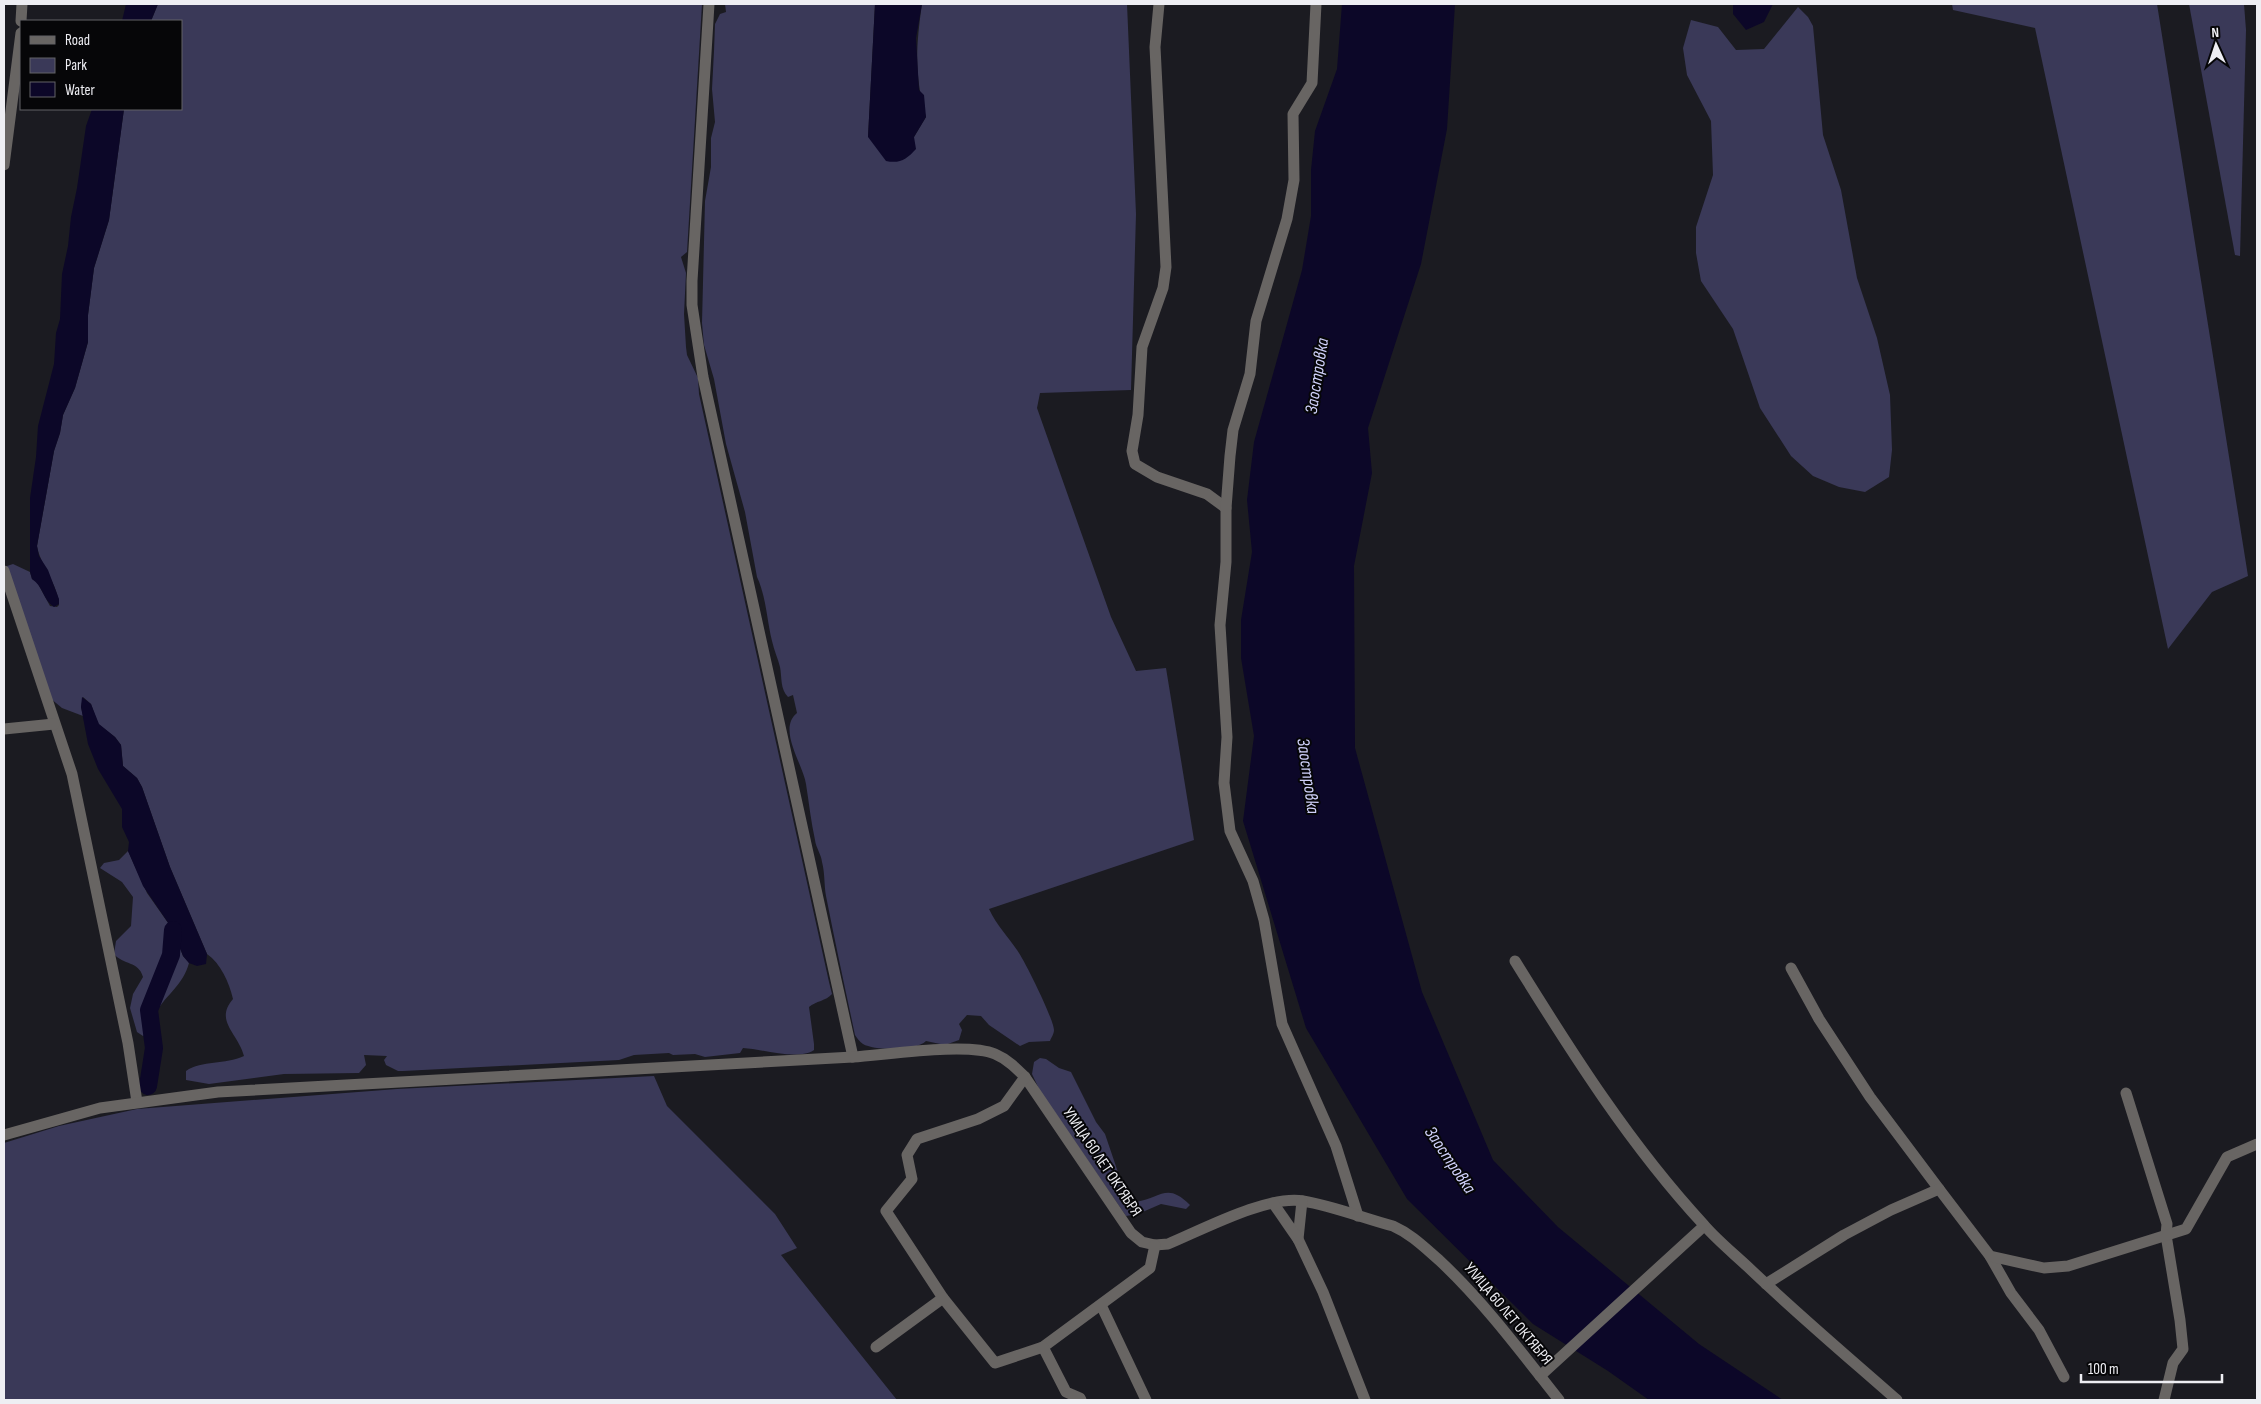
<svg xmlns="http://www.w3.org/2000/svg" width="2261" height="1404" viewBox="0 0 2261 1404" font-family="'Sofia Sans Condensed',sans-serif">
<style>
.green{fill:#3a3958}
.water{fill:#0c0728}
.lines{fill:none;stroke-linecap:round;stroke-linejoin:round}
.river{stroke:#0c0728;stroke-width:18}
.minor{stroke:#686563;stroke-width:11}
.labels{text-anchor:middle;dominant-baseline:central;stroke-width:4;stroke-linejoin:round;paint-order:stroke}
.street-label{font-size:16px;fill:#eeeef3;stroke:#060608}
.water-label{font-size:18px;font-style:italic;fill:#d0d1fa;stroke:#060608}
</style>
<rect width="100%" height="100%" fill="#1b1b21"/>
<g class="green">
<path d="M158 4H702L687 252 681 257 686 273 684 314 686 347 687 355 698 378 699 394 829 982 832 994C826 1001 816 1001 809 1007L814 1044V1050C798 1061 763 1049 743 1048L740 1053 705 1057 695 1054 673 1055 669 1053 634 1055 619 1060 403 1071H398L386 1065 384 1060 387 1056 364 1055 366 1065 359 1073 284 1074 209 1084 186 1080V1071C202 1060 225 1065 244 1056 238 1033 214 1021 233 999 229 982 221 964 207 954L170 867 142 787 137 778 123 766 121 745 115 737 98 724 91 704 83 697 81 707 83 716 62 708 50 698 6 572 7 566 13 564 30 572 32 579 37 582 50 606 57 607 59 605C59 586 40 565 37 546L54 451 60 433 63 415 75 388 88 342V315L94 268 109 220 124 109H181V21H151Z"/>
<path d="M725 4H875L868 137H914L926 117C914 75 916 46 922 4H1127L1136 214 1131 390 1040 393 1037 408 1111 617 1136 671 1166 668 1194 840 989 909C997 926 1007 935 1017 950 1025 961 1054 1020 1054 1030 1054 1034 1051 1038 1050 1041L1029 1042 1020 1046 989 1025 981 1016 967 1015 959 1024 962 1030 959 1040 945 1045 926 1041C916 1051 875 1051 863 1044 860 1042 857 1038 855 1035 845 988 835 942 826 896 824 885 825 873 822 862 821 854 816 848 815 840 811 822 809 803 806 784 803 764 777 729 797 713L793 695 788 697C780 689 782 677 780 667 778 659 774 650 772 641 767 621 766 596 757 577L745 512 726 444 714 379 704 345 702 323 705 201 711 167V138L715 122 712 89 714 51 715 24 720 14 726 12Z"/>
<path d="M1952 4H2157L2248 576 2212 592 2168 649 2035 28 1953 10Z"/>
<path d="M2189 4H2244L2246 30 2240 256 2235 255Z"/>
<path d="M1798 7 1808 17 1813 26 1823 135 1841 190 1857 278 1877 338 1890 395 1892 450 1889 477 1865 492 1839 487 1813 476 1791 456 1760 408 1733 329 1701 281 1696 253V227L1713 175 1711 121 1687 75 1683 48 1691 20 1718 27 1736 50 1764 49Z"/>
<path d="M128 851 147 893 173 930 183 956 189 963C183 985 167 994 156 1012 150 1021 152 1030 143 1036L137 1032 130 1008 133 994 143 977C139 961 123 965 114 954L116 941 131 926 133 897 122 882 100 868 104 863 119 860Z"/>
<path d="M1040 1058 1046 1059 1059 1068 1071 1072 1096 1122 1105 1134 1123 1187 1129 1200 1136 1202C1161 1198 1167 1182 1190 1205L1186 1209 1161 1204 1138 1214 1126 1216 1040 1091 1032 1074 1034 1062Z"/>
<path d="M654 1076 667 1106 775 1214 797 1248 781 1255 897 1400H4V1143L59 1126 137 1109 397 1089Z"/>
</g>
<g class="water">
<path d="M126 4H158L151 21H122Z"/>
<path d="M875 4H922L916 38 919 90 924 95 926 117 914 137 916 149C907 159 900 164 886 161L868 137Z"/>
<path d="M1342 4H1455L1447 129 1421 264 1368 428 1372 473 1354 566 1355 748 1422 992 1493 1160 1558 1227 1699 1344 1783 1400H1649L1608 1371 1533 1324 1407 1199 1306 1028 1243 821 1254 736 1241 658V620L1252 552 1247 500 1254 442 1302 270 1311 216V170L1315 131 1337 69Z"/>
<path d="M1733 4H1773L1764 22 1746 30 1733 14Z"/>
<path d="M92 109H124L109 220 94 268 88 315V342L75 388 63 415 60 433 54 451 37 546 39 556 48 570 59 599V604L54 607C43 600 43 586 32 579L30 572V498L36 457 38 426 54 364 56 333 60 319 62 274 68 246 71 217 77 188 86 126Z"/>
<path d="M82 697 91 704 99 724 115 737 121 745 123 766 137 778 142 787 170 867 207 954 206 964 197 966 189 963 183 956 173 930 143 886 128 851 129 842 122 827V809L98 769 88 744 81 707Z"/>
</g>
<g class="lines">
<path class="river" d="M148 1086 154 1048 149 1010 171 955 173 930"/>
<g class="minor">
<path d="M709 4 692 281V305L703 377 853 1057"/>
<path d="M1159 4 1155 47 1166 267 1163 288 1142 347 1138 415 1132 451 1135 464 1157 477 1207 494 1226 508"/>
<path d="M1316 4 1312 83 1293 114 1294 180 1287 219 1256 321 1250 374 1233 430 1230 456 1226 508V562L1220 625 1227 737 1224 783 1230 831 1253 881 1264 920 1282 1024 1336 1146 1358 1216"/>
<path d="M21 21 22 4"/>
<path d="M4 165 21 33"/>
<path d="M4 571 72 774 128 1043 137 1102"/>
<path d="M4 729 54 724"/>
<path d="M1515 961C1572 1053 1630 1145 1704 1225 1717 1240 1733 1253 1748 1267 1796 1313 1847 1356 1897 1400"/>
<path d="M1791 968 1819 1019 1870 1097 1939 1189"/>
<path d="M2126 1093 2167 1224 2166 1235 2180 1320 2183 1349 2173 1363 2164 1400"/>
<path d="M4 1135 100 1108 218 1092 853 1057C886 1055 967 1042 995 1054 1007 1059 1016 1068 1025 1077L1131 1233 1142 1242 1155 1245 1168 1244C1202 1230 1267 1195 1303 1201 1333 1206 1363 1218 1393 1226 1411 1234 1424 1247 1439 1260 1484 1302 1521 1352 1559 1400"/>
<path d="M1302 1201 1298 1239 1323 1292 1365 1400"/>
<path d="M1273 1203 1298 1239"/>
<path d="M1990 1256 2011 1293 2039 1330 2064 1377"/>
<path d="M1766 1284 1844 1235 1891 1210 1939 1189 1990 1256 2044 1268 2068 1266 2186 1229 2227 1157 2257 1144"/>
<path d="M943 1298 886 1211 912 1179 907 1155 917 1139 978 1119 1004 1106 1025 1077"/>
<path d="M1101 1305 1146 1400"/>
<path d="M876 1347 943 1298 995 1363 1043 1347 1150 1268 1155 1245"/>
<path d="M1043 1347 1066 1392 1080 1398 1081 1400"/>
<path d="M1540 1376 1704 1226"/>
</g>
</g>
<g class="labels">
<g class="street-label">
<text transform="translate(1102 1162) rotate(56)">УЛИЦА 60 ЛЕТ ОКТЯБРЯ</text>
<text transform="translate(1508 1314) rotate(50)">УЛИЦА 60 ЛЕТ ОКТЯБРЯ</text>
</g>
<g class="water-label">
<text transform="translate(1317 376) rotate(-81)">Заостровка</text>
<text transform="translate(1308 776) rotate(82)">Заостровка</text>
<text transform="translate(1450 1160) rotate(56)">Заостровка</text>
</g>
</g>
<rect width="2261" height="1404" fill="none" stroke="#eeeef3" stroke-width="10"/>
<rect x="20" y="20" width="162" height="90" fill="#060608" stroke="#636366"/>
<rect x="30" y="36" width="25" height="8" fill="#686563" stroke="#636366"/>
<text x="65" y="45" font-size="15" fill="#eeeef3">Road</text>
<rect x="30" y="58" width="25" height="15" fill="#3a3958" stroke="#636366"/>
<text x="65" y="70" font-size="15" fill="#eeeef3">Park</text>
<rect x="30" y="82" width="25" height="15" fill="#0c0728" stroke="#636366"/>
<text x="65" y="95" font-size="15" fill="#eeeef3">Water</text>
<g transform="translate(2216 45) rotate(357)" stroke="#060608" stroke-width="4" paint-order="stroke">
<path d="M0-4L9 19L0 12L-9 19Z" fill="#eeeef3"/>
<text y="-8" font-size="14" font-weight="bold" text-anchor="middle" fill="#eeeef3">N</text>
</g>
<path d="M2081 1374v8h141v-8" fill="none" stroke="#eeeef3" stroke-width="2.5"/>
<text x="2088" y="1374" font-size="15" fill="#eeeef3" stroke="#060608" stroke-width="4" paint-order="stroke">100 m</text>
</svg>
